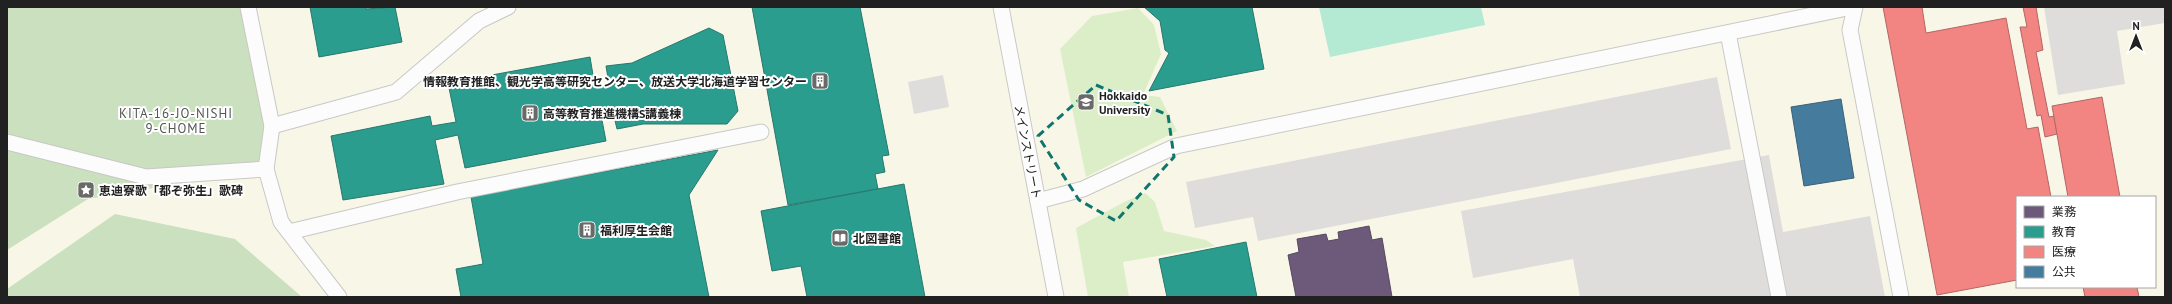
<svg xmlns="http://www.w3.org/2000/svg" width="2172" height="304" viewBox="0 0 2172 304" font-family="'PT Sans','Noto Sans JP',sans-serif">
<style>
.education{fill:#f8f7e7;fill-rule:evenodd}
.religious{fill:#dedddb}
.grass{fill:#dceec7}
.forest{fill:#cae0be}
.pitch{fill:#b4e9d3}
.offices{fill:#6d597a;stroke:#56485f}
.schools{fill:#2a9d8f;stroke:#27786e}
.health{fill:#f28482;stroke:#b36665}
.public{fill:#457b9d;stroke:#3a6078}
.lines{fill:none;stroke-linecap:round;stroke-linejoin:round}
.service-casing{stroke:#c8c8c6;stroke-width:17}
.service{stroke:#fdfcfc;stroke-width:15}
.marked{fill:none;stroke:#0f766e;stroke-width:3;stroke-dasharray:8 5;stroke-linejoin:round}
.labels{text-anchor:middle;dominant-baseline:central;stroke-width:4;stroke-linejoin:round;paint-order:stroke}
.poi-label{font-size:12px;font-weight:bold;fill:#212121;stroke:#fff;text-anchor:start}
.street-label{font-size:12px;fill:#212121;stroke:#fff}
.neighbourhood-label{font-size:13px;letter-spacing:1px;fill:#545454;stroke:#fff}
</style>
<rect width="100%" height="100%" fill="#f0eeea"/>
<path class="education" d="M7 7H2165V297H7ZM2017 197H2155V287H2017Z"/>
<g class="religious">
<path d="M2044 7H2165V23L2117 31 2125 84 2058 95Z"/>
<path d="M943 75 949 107 914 114 908 82Z"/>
<path d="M1717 77 1731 149 1258 241 1253 217 1195 228 1186 182Z"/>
<path d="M1769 155 1783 232 1870 216 1885 297H1580L1573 259 1473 278 1461 211Z"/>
</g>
<g class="grass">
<path d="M1138 8 1154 25 1161 54 1143 95 1160 97 1177 131 1086 177 1060 49 1092 16Z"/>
<path d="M1145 193 1155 202 1164 231 1206 240 1215 246 1123 262 1129 297H1088L1076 228 1126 201Z"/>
</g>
<g class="forest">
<path d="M7 7H248L272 126 266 169 88 199 7 250Z"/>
<path d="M115 214 235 239 302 297H7V289Z"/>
</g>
<path class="pitch" d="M1319 7H1481L1485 25 1330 57Z"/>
<path class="offices" d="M1369 226 1372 240 1382 238 1392 297H1296L1288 255 1299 252 1297 239 1326 234 1328 241 1339 239 1338 232Z"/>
<g class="schools">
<path d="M310 7H366V9L395 7 402 42 319 57Z"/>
<path d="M752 7H860L889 155 882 156 885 172 875 174 878 189 788 205Z"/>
<path d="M1144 7H1252L1264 69 1149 91 1169 53 1165 50 1160 21Z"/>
<path d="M709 28 723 35 738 111 727 124H643L617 129 613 112 601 115 606 141 465 168 458 135 435 140 444 184 343 200 331 136 430 116 432 126 456 122 448 83 590 57 595 87 609 84 606 66 632 63Z"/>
<path d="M718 150 689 195 709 297H461L456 269 483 264 471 197Z"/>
<path d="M904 184 925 297H807L801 266 772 271 761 211Z"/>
<path d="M1246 242 1257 297H1167L1159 259Z"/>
</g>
<g class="health">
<path d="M1883 7H1922L1926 33 2006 18 2027 129 2038 127 2051 197H2017V280L1937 295Z"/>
<path d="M2023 7H2036L2043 50 2036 52 2049 117 2054 116 2057 134 2045 137 2041 115 2037 116 2020 27H2027Z"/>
<path d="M2102 97 2120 197H2068L2052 106Z"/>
<path d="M2083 287H2137L2139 297H2085Z"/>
</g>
<path class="public" d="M1841 99 1854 178 1804 186 1791 107Z"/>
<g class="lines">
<g class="service-casing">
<g id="service">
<path d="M248 7 272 126 266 169"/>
<path d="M1001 7 1056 297"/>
<path d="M1855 7 1850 30 1901 297"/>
<path d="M1728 33 1779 297"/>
<path d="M272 126 396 92 479 21 508 7"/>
<path d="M7 142 146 177 266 169 281 222 339 297"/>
<path d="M1038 201 1083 189 1176 146 1852 7"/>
<path d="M289 232 457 192 761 132"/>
</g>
</g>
<use href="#service" class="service"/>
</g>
<path class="marked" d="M1096 85 1168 115 1174 157 1116 221 1079 200 1038 136Z"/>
<defs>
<g id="building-square" transform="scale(0.9)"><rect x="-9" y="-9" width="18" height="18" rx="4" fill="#696967" stroke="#fff"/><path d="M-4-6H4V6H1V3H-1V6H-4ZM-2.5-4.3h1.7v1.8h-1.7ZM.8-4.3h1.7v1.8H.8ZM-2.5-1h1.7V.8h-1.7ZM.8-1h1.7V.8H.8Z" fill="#fff"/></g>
<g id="university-square" transform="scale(0.9)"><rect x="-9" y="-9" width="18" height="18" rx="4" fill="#696967" stroke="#fff"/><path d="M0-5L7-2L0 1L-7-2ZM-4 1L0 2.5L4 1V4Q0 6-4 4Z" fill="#fff"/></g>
<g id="sight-square" transform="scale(0.9)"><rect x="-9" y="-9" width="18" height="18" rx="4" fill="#696967" stroke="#fff"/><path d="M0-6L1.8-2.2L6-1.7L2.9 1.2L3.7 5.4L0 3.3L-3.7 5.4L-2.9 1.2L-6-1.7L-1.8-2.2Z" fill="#fff"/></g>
<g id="library-square" transform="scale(0.9)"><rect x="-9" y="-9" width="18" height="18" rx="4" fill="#696967" stroke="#fff"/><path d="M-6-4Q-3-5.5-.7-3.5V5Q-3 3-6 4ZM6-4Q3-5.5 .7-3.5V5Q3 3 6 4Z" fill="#fff"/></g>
</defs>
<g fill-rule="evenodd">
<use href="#building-square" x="820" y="81"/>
<use href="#university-square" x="1086" y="102"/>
<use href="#building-square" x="530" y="113"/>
<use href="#sight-square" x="86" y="190"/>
<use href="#building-square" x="587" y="230"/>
<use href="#library-square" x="840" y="238"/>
</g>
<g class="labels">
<g class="poi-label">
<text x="807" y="81" text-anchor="end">情報教育推館、観光学高等研究センター、放送大学北海道学習センター</text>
<text x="1099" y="95">Hokkaido<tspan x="1099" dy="14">University</tspan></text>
<text x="543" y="113">高等教育推進機構S講義棟</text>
<text x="99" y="190">恵迪寮歌「都ぞ弥生」歌碑</text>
<text x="600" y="230">福利厚生会館</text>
<text x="853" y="238">北図書館</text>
</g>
<g class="street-label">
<text transform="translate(1028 152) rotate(79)">メインストリート</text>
</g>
<g class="neighbourhood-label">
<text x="176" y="113">KITA-16-JO-NISHI<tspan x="176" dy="15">9-CHOME</tspan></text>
</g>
</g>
<rect width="2172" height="304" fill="none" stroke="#212121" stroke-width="16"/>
<rect x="2016" y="196" width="140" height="92" fill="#ffffff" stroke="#a6a6a6"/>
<rect x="2024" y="206" width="20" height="12" fill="#6d597a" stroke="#a6a6a6"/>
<text x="2052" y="216" font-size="12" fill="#212121">業務</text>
<rect x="2024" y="226" width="20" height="12" fill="#2a9d8f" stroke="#a6a6a6"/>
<text x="2052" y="236" font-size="12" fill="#212121">教育</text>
<rect x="2024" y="246" width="20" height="12" fill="#f28482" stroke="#a6a6a6"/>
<text x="2052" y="256" font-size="12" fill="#212121">医療</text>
<rect x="2024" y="266" width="20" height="12" fill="#457b9d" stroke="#a6a6a6"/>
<text x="2052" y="276" font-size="12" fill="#212121">公共</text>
<g transform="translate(2136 36)" stroke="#ffffff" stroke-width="3" paint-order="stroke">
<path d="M0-3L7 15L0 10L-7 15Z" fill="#212121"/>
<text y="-6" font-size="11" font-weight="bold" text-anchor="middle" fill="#212121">N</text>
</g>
</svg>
